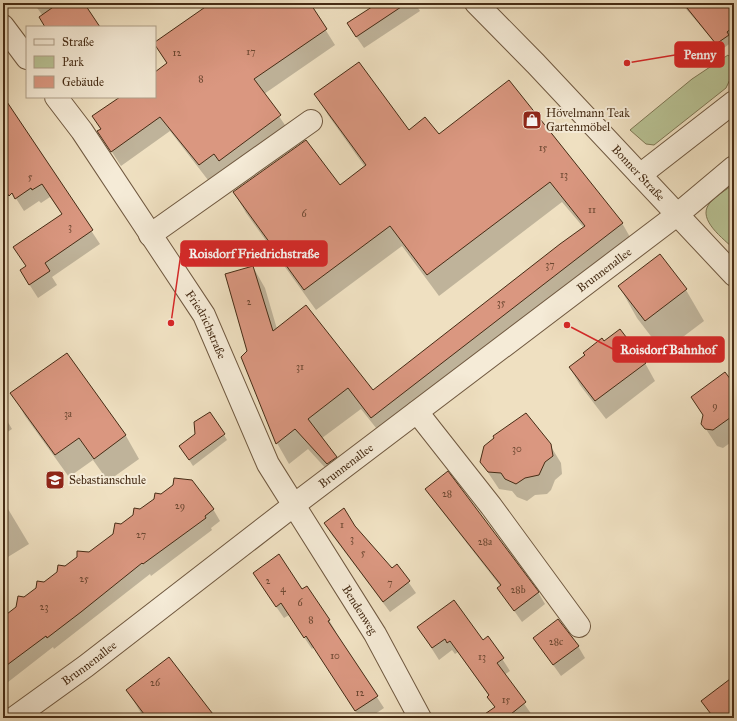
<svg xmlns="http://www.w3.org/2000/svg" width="737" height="721" viewBox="0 0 737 721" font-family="'IM FELL Great Primer',serif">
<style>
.green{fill:#b8c294;stroke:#7f7754}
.shadow{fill:#0003}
.building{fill:#da9780;stroke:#462c15}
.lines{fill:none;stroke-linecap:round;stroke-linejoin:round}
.minor-casing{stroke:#705940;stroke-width:24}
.minor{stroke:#f5ebd7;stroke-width:22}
.labels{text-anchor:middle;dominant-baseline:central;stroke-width:4;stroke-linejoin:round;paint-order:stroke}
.number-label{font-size:10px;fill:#6b4730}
.poi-label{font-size:12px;fill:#462c15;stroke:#f5ebd7;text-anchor:start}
.street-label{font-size:12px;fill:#462c15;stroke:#f5ebd7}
.leader{fill:none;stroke:#d62828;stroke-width:1.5}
.callout-dot{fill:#d62828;stroke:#f5ebd7;stroke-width:1.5}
.callout{fill:#d62828;stroke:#d62828;stroke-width:1.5}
.callout-label{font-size:13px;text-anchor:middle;font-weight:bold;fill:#fff}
</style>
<rect width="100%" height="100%" fill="#efe0c1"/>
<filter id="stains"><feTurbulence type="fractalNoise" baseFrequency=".005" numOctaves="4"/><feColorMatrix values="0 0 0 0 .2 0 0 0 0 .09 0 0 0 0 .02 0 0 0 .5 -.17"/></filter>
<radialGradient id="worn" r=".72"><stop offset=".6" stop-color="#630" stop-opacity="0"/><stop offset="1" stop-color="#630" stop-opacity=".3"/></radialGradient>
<g class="green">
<path d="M728 55 734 62V71L726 88 654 145 646 144 630 130 692 79Z"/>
<path d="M734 184V249C724 239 697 220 709 204 715 196 726 190 734 184Z"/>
</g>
<g class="shadow">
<path d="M25 3H83L99 27H46L43 16 35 5 29 8Z"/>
<path d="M213 3H314L310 5 335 45 264 94 289 131 229 176 223 169 208 180 170 131 121 166 99 132 101 130 94 117 121 97H155V73L167 64 155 44Z"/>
<path d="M379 3H415L420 11 364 48 355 35Z"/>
<path d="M681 3H734V35L730 39 732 42 721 50Z"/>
<path d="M509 81 622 223 634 244 384 438 361 409 322 438 336 457 348 478 340 484 308 449 289 464 277 443 242 358 248 352 253 267 265 288 277 329 373 391 584 228 562 202 439 296 402 246 316 310 246 213 234 192 339 186 365 167 328 115 316 94 408 132 439 136Z"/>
<path d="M3 98 100 244 52 277 57 285 38 298 29 284 27 267 63 215 50 197 41 203 39 201 24 211 3 178Z"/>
<path d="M619 286 686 290 704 321 663 352 637 318Z"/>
<path d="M604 342 645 363 655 381 606 419 580 385 570 368Z"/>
<path d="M67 354 126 436 139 459 108 481 93 460 69 477 25 416 12 393Z"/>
<path d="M734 374V440L723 448 717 446 702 423 704 417 692 397Z"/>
<path d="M3 414 12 429 3 435Z"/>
<path d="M511 423 550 445 561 463 562 474 555 480 551 490 547 494 535 495 527 501 517 497 512 491 499 489 481 462 485 447Z"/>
<path d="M224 435 227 440 193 466 184 452Z"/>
<path d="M427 489 538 592 545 604 522 622 499 589 501 587 434 501Z"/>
<path d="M5 504 29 544 3 560V505Z"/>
<path d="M213 509 220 521 211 528 212 530 151 576 150 574 54 649 53 647 3 686V618L17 607 25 598 65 567 89 553 109 538 121 525Z"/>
<path d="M325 524 354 527 392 569 397 566 416 593 390 612 332 535Z"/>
<path d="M261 585 329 620 336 632 335 633 384 708 369 718H360L314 647 312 649 289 615 284 618Z"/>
<path d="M418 627 483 641 488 637 510 671 504 675 532 715 528 718H493L495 708 488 697 489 696 458 652 455 654 452 650 439 660Z"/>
<path d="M534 638 578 646 585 658 561 676Z"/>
<path d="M127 690 214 718H144Z"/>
</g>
<g class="building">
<path d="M59 3H84L100 27H45L39 17Z"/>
<path d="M211 3H310L327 29 254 79 281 115 219 161 214 154 199 165 160 117 111 152 97 131 101 129 92 116 120 97H155V72L167 63 155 45V42Z"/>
<path d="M378 3H407L356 37 347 23Z"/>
<path d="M683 3H734V26L727 32 729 35 716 44Z"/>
<path d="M359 62 409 130 425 117 439 134 509 80 623 223 371 418 348 388 308 419 337 457 327 464 295 429 276 444 241 357 247 351 225 274 253 266 273 331 306 305 373 390 560 244 585 226 550 182 427 275 390 226 304 290 233 192 306 140 340 185 366 165 314 94Z"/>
<path d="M3 96 93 230 45 263 50 271 29 285 20 270 26 266 13 247 62 214 42 184 32 190 31 188 15 199 12 193 9 196 3 187Z"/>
<path d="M660 254 687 289 645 321 618 286Z"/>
<path d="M620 329 646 363 595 401 569 367 585 355 583 353 602 338 604 341Z"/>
<path d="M67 353 126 435 94 459 79 438 55 455 10 393Z"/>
<path d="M725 372 734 384V415L713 430 705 429 701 424 703 415 691 397Z"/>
<path d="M210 412 225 434 189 460 179 446 195 434 194 422Z"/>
<path d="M526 413 551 444 553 456 545 462 539 475 525 478 516 484 505 479 501 473 488 472 480 462 484 446 494 438 493 436Z"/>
<path d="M448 471 539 592 514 611 497 588 501 585 425 489Z"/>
<path d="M174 478 192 480 214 509 205 516 206 518 143 564 142 563 81 612 47 638 46 636 3 668V617L16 607 18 596 24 597 36 588 37 581 44 582 57 572 58 565 65 566 77 557V551L89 552 113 534 115 523 121 524 133 515 134 508 140 509 154 499 155 493 161 494 173 485Z"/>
<path d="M344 508 355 526 392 568 397 564 410 581 383 602 324 523Z"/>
<path d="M279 554 302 589 307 586 330 620 328 621 378 696 355 711 306 636 304 638 281 603 276 607 253 573Z"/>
<path d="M454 600 483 640 488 636 504 658 497 663 526 702 506 718H479L495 707 487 697 489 695 450 641 447 643 445 639 432 648 417 627Z"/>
<path d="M558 619 579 646 553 665 533 638Z"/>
<path d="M169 657 216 718H147L126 690Z"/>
<path d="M734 676V718H714L701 701Z"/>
</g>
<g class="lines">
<g class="minor-casing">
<g id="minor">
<path id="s1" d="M476 3 536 64 734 275"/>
<path d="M3 26 27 58"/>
<path id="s2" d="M56 97 82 131 204 315 268 464 375 634 420 718"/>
<path d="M640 175 734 102"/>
<path d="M150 235 311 121"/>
<path d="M417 412 491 506 579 626"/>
<path id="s3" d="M14 718 86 666 294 505 678 214 734 167"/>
</g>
</g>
<use href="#minor" class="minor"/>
</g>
<defs>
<g id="shop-square" transform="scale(1)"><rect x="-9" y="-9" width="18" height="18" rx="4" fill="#8f2418" stroke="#f5ebd7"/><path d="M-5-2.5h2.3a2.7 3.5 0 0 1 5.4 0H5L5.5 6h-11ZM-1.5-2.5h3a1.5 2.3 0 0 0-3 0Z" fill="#fff"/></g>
<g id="school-square" transform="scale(1)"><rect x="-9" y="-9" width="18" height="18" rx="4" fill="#8f2418" stroke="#f5ebd7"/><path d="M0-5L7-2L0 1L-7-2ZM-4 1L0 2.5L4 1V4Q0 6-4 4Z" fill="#fff"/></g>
</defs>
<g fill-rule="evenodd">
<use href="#shop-square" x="532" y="120"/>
<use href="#school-square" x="55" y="480"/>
</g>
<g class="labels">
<g class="number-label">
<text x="251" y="52">17</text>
<text x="177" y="53">12</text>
<text x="201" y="79">8</text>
<text x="543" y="148">15</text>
<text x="564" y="175">13</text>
<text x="30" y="177">5</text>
<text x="592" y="210">11</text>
<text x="304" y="214">6</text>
<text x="70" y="227">3</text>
<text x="550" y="265">37</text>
<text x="249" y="302">2</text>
<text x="501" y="303">35</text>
<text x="300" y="367">31</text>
<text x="715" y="406">9</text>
<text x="68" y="414">3a</text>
<text x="517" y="449">30</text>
<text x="447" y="494">28</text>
<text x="180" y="506">29</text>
<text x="342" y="525">1</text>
<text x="141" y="535">27</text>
<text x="352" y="539">3</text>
<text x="485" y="542">28a</text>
<text x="363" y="553">5</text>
<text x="84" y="579">25</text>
<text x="268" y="581">2</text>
<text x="390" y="583">7</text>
<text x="283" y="589">4</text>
<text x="518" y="590">28b</text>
<text x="300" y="603">6</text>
<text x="44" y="607">23</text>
<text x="311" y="620">8</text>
<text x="556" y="642">28c</text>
<text x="335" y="656">10</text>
<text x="482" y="657">13</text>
<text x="155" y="683">26</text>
<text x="360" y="693">12</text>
<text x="506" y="700">15</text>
</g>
<g class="poi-label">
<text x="546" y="113">Hövelmann Teak<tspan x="546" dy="14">Gartenmöbel</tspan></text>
<text x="69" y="480">Sebastianschule</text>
</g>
<g class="street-label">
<text stroke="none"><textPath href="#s1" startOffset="235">Bonner Straße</textPath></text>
<text stroke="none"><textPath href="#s3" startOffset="741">Brunnenallee</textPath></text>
<text stroke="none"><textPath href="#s2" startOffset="273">Friedrichstraße</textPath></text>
<text stroke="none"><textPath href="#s3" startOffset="417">Brunnenallee</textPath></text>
<text stroke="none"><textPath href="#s2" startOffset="598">Bendenweg</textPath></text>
<text stroke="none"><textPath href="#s3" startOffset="93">Brunnenallee</textPath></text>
</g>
</g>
<path class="leader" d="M627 63L675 55M171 323L181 253M567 325L613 349"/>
<g class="callout-dot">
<circle cx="627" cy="63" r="4"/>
<circle cx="171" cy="323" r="4"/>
<circle cx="567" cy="325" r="4"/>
</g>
<g class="callout">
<rect x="675" y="42" width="49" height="25" rx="4"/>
<rect x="181" y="241" width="146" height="25" rx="4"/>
<rect x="613" y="337" width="111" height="25" rx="4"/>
</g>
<g class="callout-label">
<text x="700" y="59">Penny</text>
<text x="254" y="258">Roisdorf Friedrichstraße</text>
<text x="668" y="354">Roisdorf Bahnhof</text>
</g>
<rect width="737" height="721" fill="none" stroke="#efe0c1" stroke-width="16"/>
<rect x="4" y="4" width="729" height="713" fill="none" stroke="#462c15" stroke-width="2"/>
<rect x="8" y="8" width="721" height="705" fill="none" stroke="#462c15"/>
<rect x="26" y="26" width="130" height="72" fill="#f5ebd7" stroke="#af9f89"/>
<rect x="34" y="39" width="20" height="6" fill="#f5ebd7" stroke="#af9f89"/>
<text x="62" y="46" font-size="12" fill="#462c15">Straße</text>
<rect x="34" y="56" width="20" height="12" fill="#b8c294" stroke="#af9f89"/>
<text x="62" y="66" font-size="12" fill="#462c15">Park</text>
<rect x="34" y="76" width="20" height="12" fill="#da9780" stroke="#af9f89"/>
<text x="62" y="86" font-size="12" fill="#462c15">Gebäude</text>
<rect width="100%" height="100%" filter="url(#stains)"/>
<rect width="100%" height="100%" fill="url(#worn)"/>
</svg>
